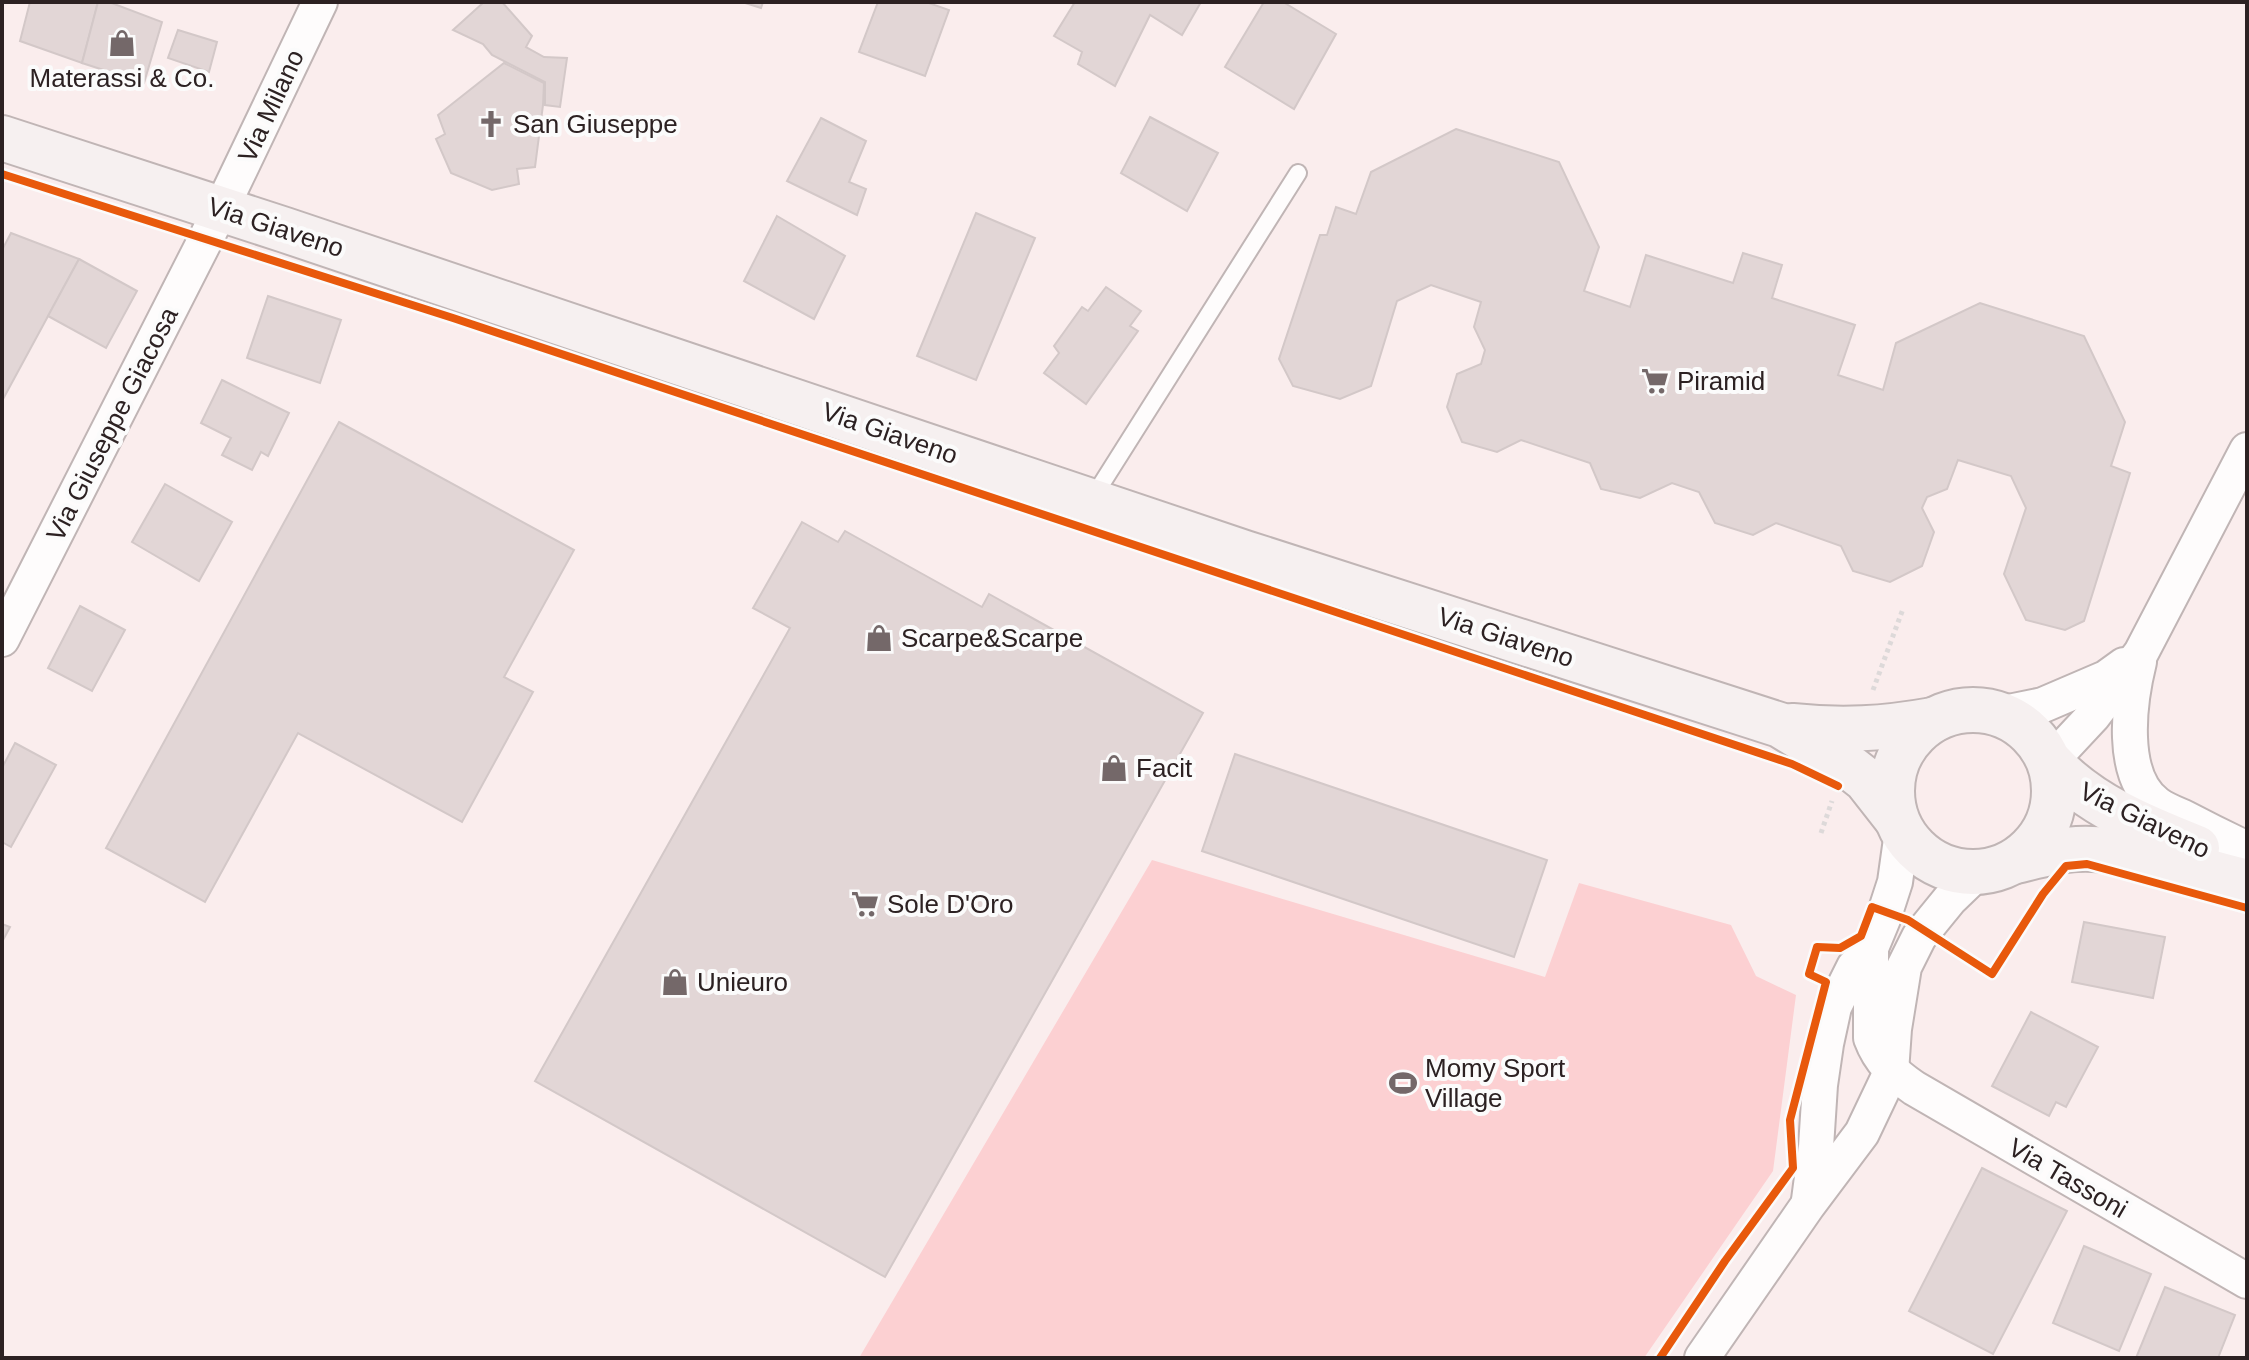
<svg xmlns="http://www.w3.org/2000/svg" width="2249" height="1360" viewBox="0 0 2249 1360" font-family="Helvetica,sans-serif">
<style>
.green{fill:#fcd0d2}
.building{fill:#e2d6d6;stroke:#d3c8c8;stroke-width:2}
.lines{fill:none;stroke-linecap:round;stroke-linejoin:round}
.service-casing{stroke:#c0b5b5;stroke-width:20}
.minor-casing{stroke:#c0b5b5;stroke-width:38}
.secondary-casing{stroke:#c0b5b5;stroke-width:48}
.path{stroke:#ddd9d9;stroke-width:5;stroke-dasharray:4 4;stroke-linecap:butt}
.service{stroke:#fefcfc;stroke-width:16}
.minor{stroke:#fefcfc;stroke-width:34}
.secondary{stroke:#f6f0f0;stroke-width:44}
.cycleway-casing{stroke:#fbfbfb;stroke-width:13}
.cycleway{stroke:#e8590c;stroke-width:8}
.labels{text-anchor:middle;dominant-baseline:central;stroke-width:8;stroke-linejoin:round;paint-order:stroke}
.poi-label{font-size:26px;fill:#2c2122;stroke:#fbfbfb;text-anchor:start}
.street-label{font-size:26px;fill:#2c2122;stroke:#fbfbfb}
</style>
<rect width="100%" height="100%" fill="#faeded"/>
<path class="green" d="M1152 860 1545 977 1579 883 1731 925 1756 976 1796 995 1773 1171 1644 1358H859Z"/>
<g class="building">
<path d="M30 2H98L82 63 20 41Z"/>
<path d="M98 2H109L162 22 144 83 82 63Z"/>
<path d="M484 2H502L532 36 526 47 544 57 567 58 560 107 545 105V82L492 55 483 44 453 30Z"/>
<path d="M742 2H763L761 8Z"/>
<path d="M878 2H926L949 10 925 76 859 52Z"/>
<path d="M1075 2H1201L1182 35 1150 15 1115 86 1078 64 1082 52 1054 36Z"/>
<path d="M1264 2H1283L1336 34 1294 109 1225 67Z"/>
<path d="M178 30 217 42 209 72 168 58Z"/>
<path d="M504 63 544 83 543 105 535 167 517 169 519 184 492 190 451 173 436 139 445 134 438 115Z"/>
<path d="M1150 117 1218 153 1187 211 1121 173Z"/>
<path d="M821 118 866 141 849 182 866 189 857 215 787 181Z"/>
<path d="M1456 129 1559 162 1599 247 1584 291 1630 307 1646 255 1733 283 1743 253 1782 265 1772 298 1855 325 1838 375 1883 390 1896 343 1980 303 2084 336 2125 422 2111 466 2130 473 2084 621 2065 630 2026 620 2004 574 2026 508 2011 476 1958 460 1947 489 1927 497 1922 508 1934 532 1922 566 1890 582 1853 571 1841 546 1776 523 1753 535 1715 523 1699 492 1672 483 1640 498 1601 489 1590 463 1521 440 1497 452 1462 442 1447 407 1457 374 1481 364 1485 350 1474 327 1481 302 1431 285 1397 301 1371 386 1340 399 1293 386 1279 359 1320 235H1327L1336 207 1356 214 1371 172Z"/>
<path d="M976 213 1035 238 976 380 917 356Z"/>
<path d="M777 216 845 256 814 319 744 281Z"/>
<path d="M11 233 79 259 2 401V250Z"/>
<path d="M79 259 137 291 106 348 48 316Z"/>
<path d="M1106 287 1141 311 1130 326 1138 331 1086 404 1044 373 1059 353 1054 346 1082 307 1088 311Z"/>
<path d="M268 296 341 320 320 383 247 358Z"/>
<path d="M222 380 289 413 268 456 261 452 252 470 222 455 231 438 201 423Z"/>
<path d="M339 422 574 550 504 677 533 692 462 822 298 733 205 902 106 848Z"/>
<path d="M165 484 232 522 199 581 132 542Z"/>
<path d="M802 522 838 542 845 531 982 607 989 594 1203 713 885 1277 535 1081 790 628 753 608Z"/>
<path d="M80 606 125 630 92 691 48 668Z"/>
<path d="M15 743 56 765 11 847 2 842V768Z"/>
<path d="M1235 754 1547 860 1514 957 1202 851Z"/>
<path d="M2084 922 2165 937 2153 998 2072 982Z"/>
<path d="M2 924 10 927 2 942Z"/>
<path d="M2031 1012 2098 1047 2066 1107 2056 1102 2049 1116 1992 1086Z"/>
<path d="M1982 1168 2067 1211 1993 1354 1909 1311Z"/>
<path d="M2084 1246 2151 1274 2119 1351 2053 1323Z"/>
<path d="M2165 1287 2235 1315 2218 1358H2136Z"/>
</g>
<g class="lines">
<g class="service-casing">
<path id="service" d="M1092 499 1298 173"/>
</g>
<g class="minor-casing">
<g id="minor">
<path d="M2 639 221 209 320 2"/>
<path d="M2139 662C2129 702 2119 776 2157 804 2165 810 2176 814 2185 818 2206 829 2226 839 2247 849"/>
<path d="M1999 714 2043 705 2106 678 2124 665"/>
<path d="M2050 762 2093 716 2141 653 2247 450"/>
<path d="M1871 948V1038C1880 1062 1894 1074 1914 1088L2247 1281"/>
<path d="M1809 1200 1816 1147 1820 1085 1826 1044 1834 1007 1854 967 1871 948 1883 919 1895 882 1902 832"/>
<path d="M1702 1358 1808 1205 1862 1133 1891 1072 1894 1029 1904 967 1919 937 1950 899 1977 873"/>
</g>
</g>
<g class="secondary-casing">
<g id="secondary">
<path d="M2 138 285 230 1245 553 1780 725 1852 769 1866 780 1895 817"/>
<circle cx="1973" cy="791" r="81"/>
<path d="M1792 726C1842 731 1883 729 1933 720"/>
<path d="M2050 762C2089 805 2144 827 2197 848"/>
<path d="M2016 861C2036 856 2057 850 2077 849 2127 846 2198 870 2247 882"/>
</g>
</g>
<g class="path">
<path d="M1873 690 1903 609"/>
<path d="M1821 833 1832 801"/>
</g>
<use href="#service" class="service"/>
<use href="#minor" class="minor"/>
<use href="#secondary" class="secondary"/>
<g class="cycleway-casing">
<g id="cycleway">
<path d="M2 174 453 318 1624 708 1792 764 1838 786"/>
<path d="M1660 1358 1725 1261 1793 1168 1790 1120 1826 982 1809 974 1817 947 1840 948 1861 936 1872 907 1908 920 1992 974 2043 894 2066 866 2087 864 2247 908"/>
</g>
</g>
<use href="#cycleway" class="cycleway"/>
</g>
<defs>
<g id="shop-bare" transform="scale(2.16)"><path d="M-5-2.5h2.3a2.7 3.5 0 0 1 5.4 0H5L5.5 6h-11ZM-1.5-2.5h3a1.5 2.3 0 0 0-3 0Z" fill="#746869" stroke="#fbfbfb" stroke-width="2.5" paint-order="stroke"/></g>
<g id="church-bare" transform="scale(2.16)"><path d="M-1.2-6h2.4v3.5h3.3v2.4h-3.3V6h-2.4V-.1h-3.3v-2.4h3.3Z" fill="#746869" stroke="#fbfbfb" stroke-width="2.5" paint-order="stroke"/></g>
<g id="supermarket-bare" transform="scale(2.16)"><path d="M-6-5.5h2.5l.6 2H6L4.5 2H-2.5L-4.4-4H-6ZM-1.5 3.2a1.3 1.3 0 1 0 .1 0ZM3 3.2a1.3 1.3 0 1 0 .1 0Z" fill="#746869" stroke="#fbfbfb" stroke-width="2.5" paint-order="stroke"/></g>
<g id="stadium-bare" transform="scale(2.16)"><path d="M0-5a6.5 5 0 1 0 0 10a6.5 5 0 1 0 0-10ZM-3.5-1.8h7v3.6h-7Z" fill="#746869" stroke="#fbfbfb" stroke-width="2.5" paint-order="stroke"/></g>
</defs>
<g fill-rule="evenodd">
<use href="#shop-bare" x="122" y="43"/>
<use href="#church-bare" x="491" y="124"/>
<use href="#supermarket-bare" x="1655" y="381"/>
<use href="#shop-bare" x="879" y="638"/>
<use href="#shop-bare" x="1114" y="768"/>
<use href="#supermarket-bare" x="865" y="904"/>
<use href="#shop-bare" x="675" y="982"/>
<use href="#stadium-bare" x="1403" y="1083"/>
</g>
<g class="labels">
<g class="poi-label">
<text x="122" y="78" text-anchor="middle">Materassi &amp; Co.</text>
<text x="513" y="124">San Giuseppe</text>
<text x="1677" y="381">Piramid</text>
<text x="901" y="638">Scarpe&amp;Scarpe</text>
<text x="1136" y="768">Facit</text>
<text x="887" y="904">Sole D'Oro</text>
<text x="697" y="982">Unieuro</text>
<text x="1425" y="1068">Momy Sport<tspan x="1425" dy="30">Village</tspan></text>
</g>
<g class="street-label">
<text transform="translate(271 106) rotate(-65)">Via Milano</text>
<text transform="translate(276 227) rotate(18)">Via Giaveno</text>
<text transform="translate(112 424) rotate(-63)">Via Giuseppe Giacosa</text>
<text transform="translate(890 433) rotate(19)">Via Giaveno</text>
<text transform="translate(1506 637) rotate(18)">Via Giaveno</text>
<text transform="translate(2145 820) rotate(26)">Via Giaveno</text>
<text transform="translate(2068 1178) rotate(30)">Via Tassoni</text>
</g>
</g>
<rect width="2249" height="1360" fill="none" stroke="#2c2122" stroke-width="8"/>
</svg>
